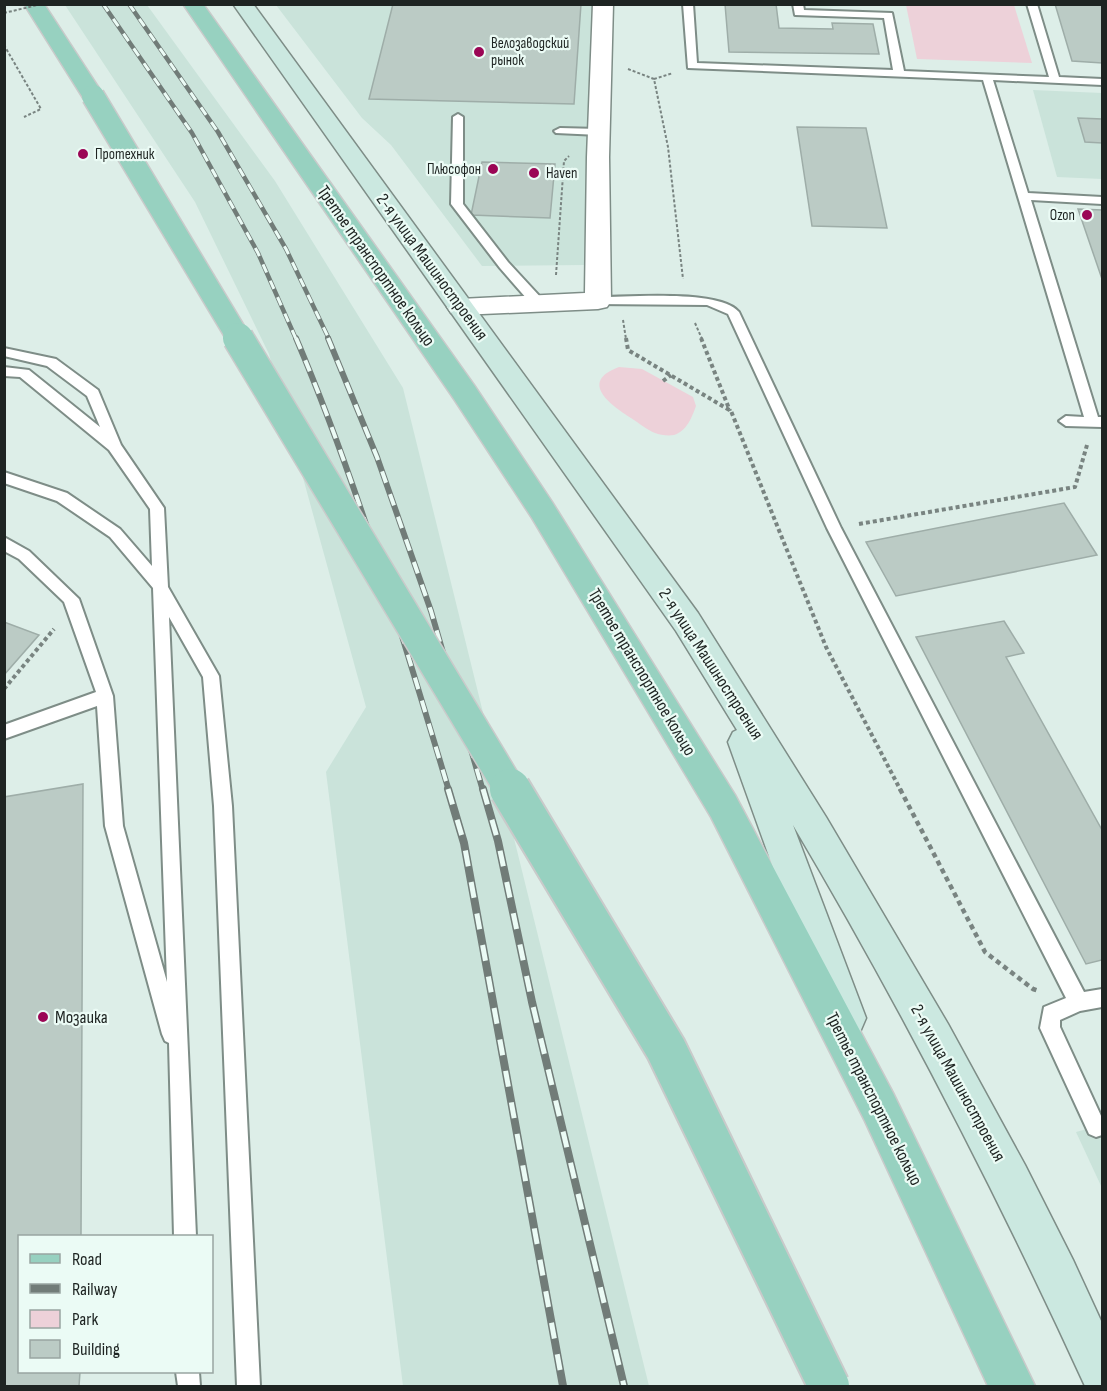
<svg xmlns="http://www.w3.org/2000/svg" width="1107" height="1391" viewBox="0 0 1107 1391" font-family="'Sofia Sans Condensed',sans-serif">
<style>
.built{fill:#cae3da}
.green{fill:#edd1d9}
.building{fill:#bbcbc5;stroke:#9eada8;stroke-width:1.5}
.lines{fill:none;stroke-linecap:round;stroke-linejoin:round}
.lane-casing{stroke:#7e8d87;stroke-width:4}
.street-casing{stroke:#7e8d87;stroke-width:3}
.secondary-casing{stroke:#7e8d87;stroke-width:3}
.primary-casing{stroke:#c9caca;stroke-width:3}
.path-far2{stroke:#798481;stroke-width:2;stroke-dasharray:3 2;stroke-linecap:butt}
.path-far1{stroke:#798481;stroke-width:4;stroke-dasharray:4 3;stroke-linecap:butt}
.path{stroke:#798481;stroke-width:4.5;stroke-dasharray:5 4;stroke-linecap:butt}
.lane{fill:#fff;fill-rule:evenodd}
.street{fill:#fff;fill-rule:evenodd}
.secondary{fill:#cbe8e0;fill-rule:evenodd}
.primary{fill:#97d1c0;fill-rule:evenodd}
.rail-far2-casing{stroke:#717c78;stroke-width:4.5}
.rail-far1-casing{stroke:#717c78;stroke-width:6}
.rail-casing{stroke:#717c78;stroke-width:8}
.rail-far2{stroke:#ebfbf5;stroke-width:3;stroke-dasharray:9;stroke-linecap:butt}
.rail-far1{stroke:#ebfbf5;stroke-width:4;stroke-dasharray:12;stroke-linecap:butt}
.rail{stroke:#ebfbf5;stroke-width:5;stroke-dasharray:16;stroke-linecap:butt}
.primary-bridge-far2-casing{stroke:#c9caca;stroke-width:25;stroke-linecap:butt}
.primary-bridge-far1-casing{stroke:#c9caca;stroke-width:33;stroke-linecap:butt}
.primary-bridge-casing{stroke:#c9caca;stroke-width:44;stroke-linecap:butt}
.path-bridge{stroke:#798481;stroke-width:2;stroke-dasharray:3 2;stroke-linecap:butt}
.primary-bridge-far2{stroke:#97d1c0;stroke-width:22}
.primary-bridge-far1{stroke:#97d1c0;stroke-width:30}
.primary-bridge{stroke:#97d1c0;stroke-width:40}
.poi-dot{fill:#9b0655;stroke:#ebfbf5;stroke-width:2}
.labels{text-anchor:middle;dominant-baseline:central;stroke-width:4.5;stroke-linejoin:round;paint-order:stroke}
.far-poi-label{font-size:15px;fill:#1e2422;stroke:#ebfbf5;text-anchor:start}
.street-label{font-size:18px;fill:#1e2422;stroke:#ebfbf5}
.poi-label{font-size:18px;fill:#1e2422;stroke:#ebfbf5;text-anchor:start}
</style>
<rect width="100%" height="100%" fill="#ddeee8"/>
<g class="built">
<path d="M65 5H147L275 181 403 388 649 1386H403L326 772 366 707 269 354 195 202Z"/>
<path d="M276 5H594L584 265 482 266 391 145 362 118Z"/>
<path d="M1033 90 1102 93V179L1057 177Z"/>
<path d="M1102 1125V1188L1076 1132Z"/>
</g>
<g class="green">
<path d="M906 5H1014L1032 63 917 59Z"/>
<path d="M619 367 642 369 693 397 696 406C692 417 687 431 674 435 668 436 660 435 655 433 647 430 639 423 631 418 611 405 578 382 619 367Z"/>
</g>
<g class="building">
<path d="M393 4H581L574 104 369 99Z"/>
<path d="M725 4H776L779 28 833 29 832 23 873 24 879 54 729 52Z"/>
<path d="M1055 4H1102V63L1072 61Z"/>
<path d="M1078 118 1102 119V143L1085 142Z"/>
<path d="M797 127 866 128 887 228 812 226Z"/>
<path d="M482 162 555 164 550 218 471 215Z"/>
<path d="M1078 209 1102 210V279Z"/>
<path d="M1064 503 1097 555 896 596 866 542Z"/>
<path d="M1004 621 1024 653 1006 657 1102 830V960L1086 964 916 637Z"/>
<path d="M4 622 39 635 4 675Z"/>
<path d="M83 784 81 1236H20V1372H80L79 1386H4V797Z"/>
</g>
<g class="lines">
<g class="lane-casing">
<g id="lane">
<path d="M683 4H693L697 63 893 70 884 18 795 15 793 4H803L804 10 892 13 904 71 1049 77 1027 4H1037L1059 77 1102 79V85L993 80 1028 193 1102 197V204L1031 200 1098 417H1102V427L1066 426 1059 421 1066 416 1084 417 983 80 688 68Z"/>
<path d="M458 114 463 117V204L508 262 544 301 545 304 544 307H534L500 268 451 204 453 117Z"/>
<path d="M560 128 599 129 605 132 599 135 556 133 554 131Z"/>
<path d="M598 297C629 297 720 289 739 312L841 528 1084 992 1102 989V1007L1080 1011 1060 1020V1027L1102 1118V1135L1096 1137 1089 1134 1040 1028 1044 1007 1066 998 827 528 728 314 707 305 594 304 592 301Z"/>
<path d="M4 348 56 359 98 390 121 445 164 508 168 587 219 676 232 806 260 1386H237L214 806 203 677 169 617 196 1236H174L169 1043 165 1041 162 1034 105 826 97 706 4 739V725L96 692 64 602 19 559 4 551V537L29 551 79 599 113 696 123 826 167 982 153 588 110 537 57 501 4 483V472L67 493 120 529 152 566 150 509 109 450 20 377 4 376V367L29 370 100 427 87 396 47 366 4 356Z"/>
<path d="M176 1372H199L200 1386H178Z"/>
</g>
</g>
<g class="street-casing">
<path id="street" d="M593 4H613L609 157 611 301 607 307 598 309 460 315 451 313 447 307 451 301 460 299 585 293 587 157Z"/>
</g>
<g class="secondary-casing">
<path id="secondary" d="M233 4H253L698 613 826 817 948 1024 1025 1165 1073 1260 1102 1323V1386H1085C997 1194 901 1007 793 825L866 1018 860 1032 846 1037 832 1032 728 742 733 732 737 730 676 631Z"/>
</g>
<g class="primary-casing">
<g id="primary">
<path d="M24 4H44L104 96 101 101 93 102 85 101Z"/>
<path d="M183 4H203L474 385 552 502 735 795 893 1093 1035 1386H988L865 1121 711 817 532 518 454 399Z"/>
</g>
</g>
<g class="path-far2">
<path d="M4 45 41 109 24 117"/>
<path d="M628 69 654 79 668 147 683 279"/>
<path d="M654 79 673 73"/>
<path d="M556 275 564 161 569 156"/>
<path d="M623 320 626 339"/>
<path d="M695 323 702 339"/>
</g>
<g class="path-far1">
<path d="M626 338 628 350 731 411 826 647 901 791"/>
<path d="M701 338 730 411"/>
<path d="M663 381 671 375"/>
<path d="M859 524 1075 487 1087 445"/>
<path d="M4 689 54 629"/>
</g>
<path class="path" d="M900 789 985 952 1033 989 1039 991"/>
<use href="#lane" class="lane"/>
<use href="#street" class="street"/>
<use href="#secondary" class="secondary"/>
<use href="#primary" class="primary"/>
<g class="rail-far2-casing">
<g id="rail-far2">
<path d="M103 4 192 133 258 253 296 339"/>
<path d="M129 4 218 132 286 249 329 339"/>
</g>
</g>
<g class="rail-far1-casing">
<g id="rail-far1">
<path d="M296 338C358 484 403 638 449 791"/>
<path d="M328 338 377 457 431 611 483 791"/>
</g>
</g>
<g class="rail-casing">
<g id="rail">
<path d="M448 789 464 843 563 1386"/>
<path d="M483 789 498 841 532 1002 624 1386"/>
</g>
</g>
<use href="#rail-far2" class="rail-far2"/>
<use href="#rail-far1" class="rail-far1"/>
<use href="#rail" class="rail"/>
<g class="primary-bridge-far2-casing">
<path id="primary-bridge-far2" d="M93 96 239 339"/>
</g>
<g class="primary-bridge-far1-casing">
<path id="primary-bridge-far1" d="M238 338 511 791"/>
</g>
<g class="primary-bridge-casing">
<path id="primary-bridge" d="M510 789 666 1049 829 1386"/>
</g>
<path class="path-bridge" d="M4 13 42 4"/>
<use href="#primary-bridge-far2" class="primary-bridge-far2"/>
<use href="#primary-bridge-far1" class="primary-bridge-far1"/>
<use href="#primary-bridge" class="primary-bridge"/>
</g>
<g class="poi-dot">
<circle cx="479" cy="52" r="6"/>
<circle cx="83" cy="154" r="6"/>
<circle cx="493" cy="169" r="6"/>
<circle cx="534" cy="173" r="6"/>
<circle cx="1087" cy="215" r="6"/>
<circle cx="43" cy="1017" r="6"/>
</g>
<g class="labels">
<g class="far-poi-label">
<text x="491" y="43">Велозаводский<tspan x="491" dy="17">рынок</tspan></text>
<text x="95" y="154">Протехник</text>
<text x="481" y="169" text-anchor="end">Плюсофон</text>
<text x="546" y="173">Haven</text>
<text x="1075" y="215" text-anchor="end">Ozon</text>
</g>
<g class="street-label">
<text transform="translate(376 266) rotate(55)">Третье транспортное кольцо</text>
<text transform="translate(432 267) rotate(54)">2-я улица Машиностроения</text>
<text transform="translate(711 664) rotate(57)">2-я улица Машиностроения</text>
<text transform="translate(642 672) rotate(59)">Третье транспортное кольцо</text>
<text transform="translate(958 1083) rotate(61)">2-я улица Машиностроения</text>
<text transform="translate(874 1099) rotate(63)">Третье транспортное кольцо</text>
</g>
<g class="poi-label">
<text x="55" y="1017">Мозаика</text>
</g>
</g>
<rect width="1107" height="1391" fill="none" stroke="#1e2422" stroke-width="12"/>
<rect x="18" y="1235" width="195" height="138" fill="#ebfbf5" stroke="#99a5a1" stroke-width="1.5"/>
<rect x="30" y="1254" width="30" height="9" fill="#97d1c0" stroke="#99a5a1" stroke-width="1.5"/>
<text x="72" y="1265" font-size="18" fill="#1e2422">Road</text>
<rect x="30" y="1284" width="30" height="9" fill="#717c78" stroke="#99a5a1" stroke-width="1.5"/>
<text x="72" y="1295" font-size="18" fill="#1e2422">Railway</text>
<rect x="30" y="1310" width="30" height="18" fill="#edd1d9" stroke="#99a5a1" stroke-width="1.5"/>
<text x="72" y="1325" font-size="18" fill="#1e2422">Park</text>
<rect x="30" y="1340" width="30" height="18" fill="#bbcbc5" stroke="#99a5a1" stroke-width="1.5"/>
<text x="72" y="1355" font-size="18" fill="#1e2422">Building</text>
</svg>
